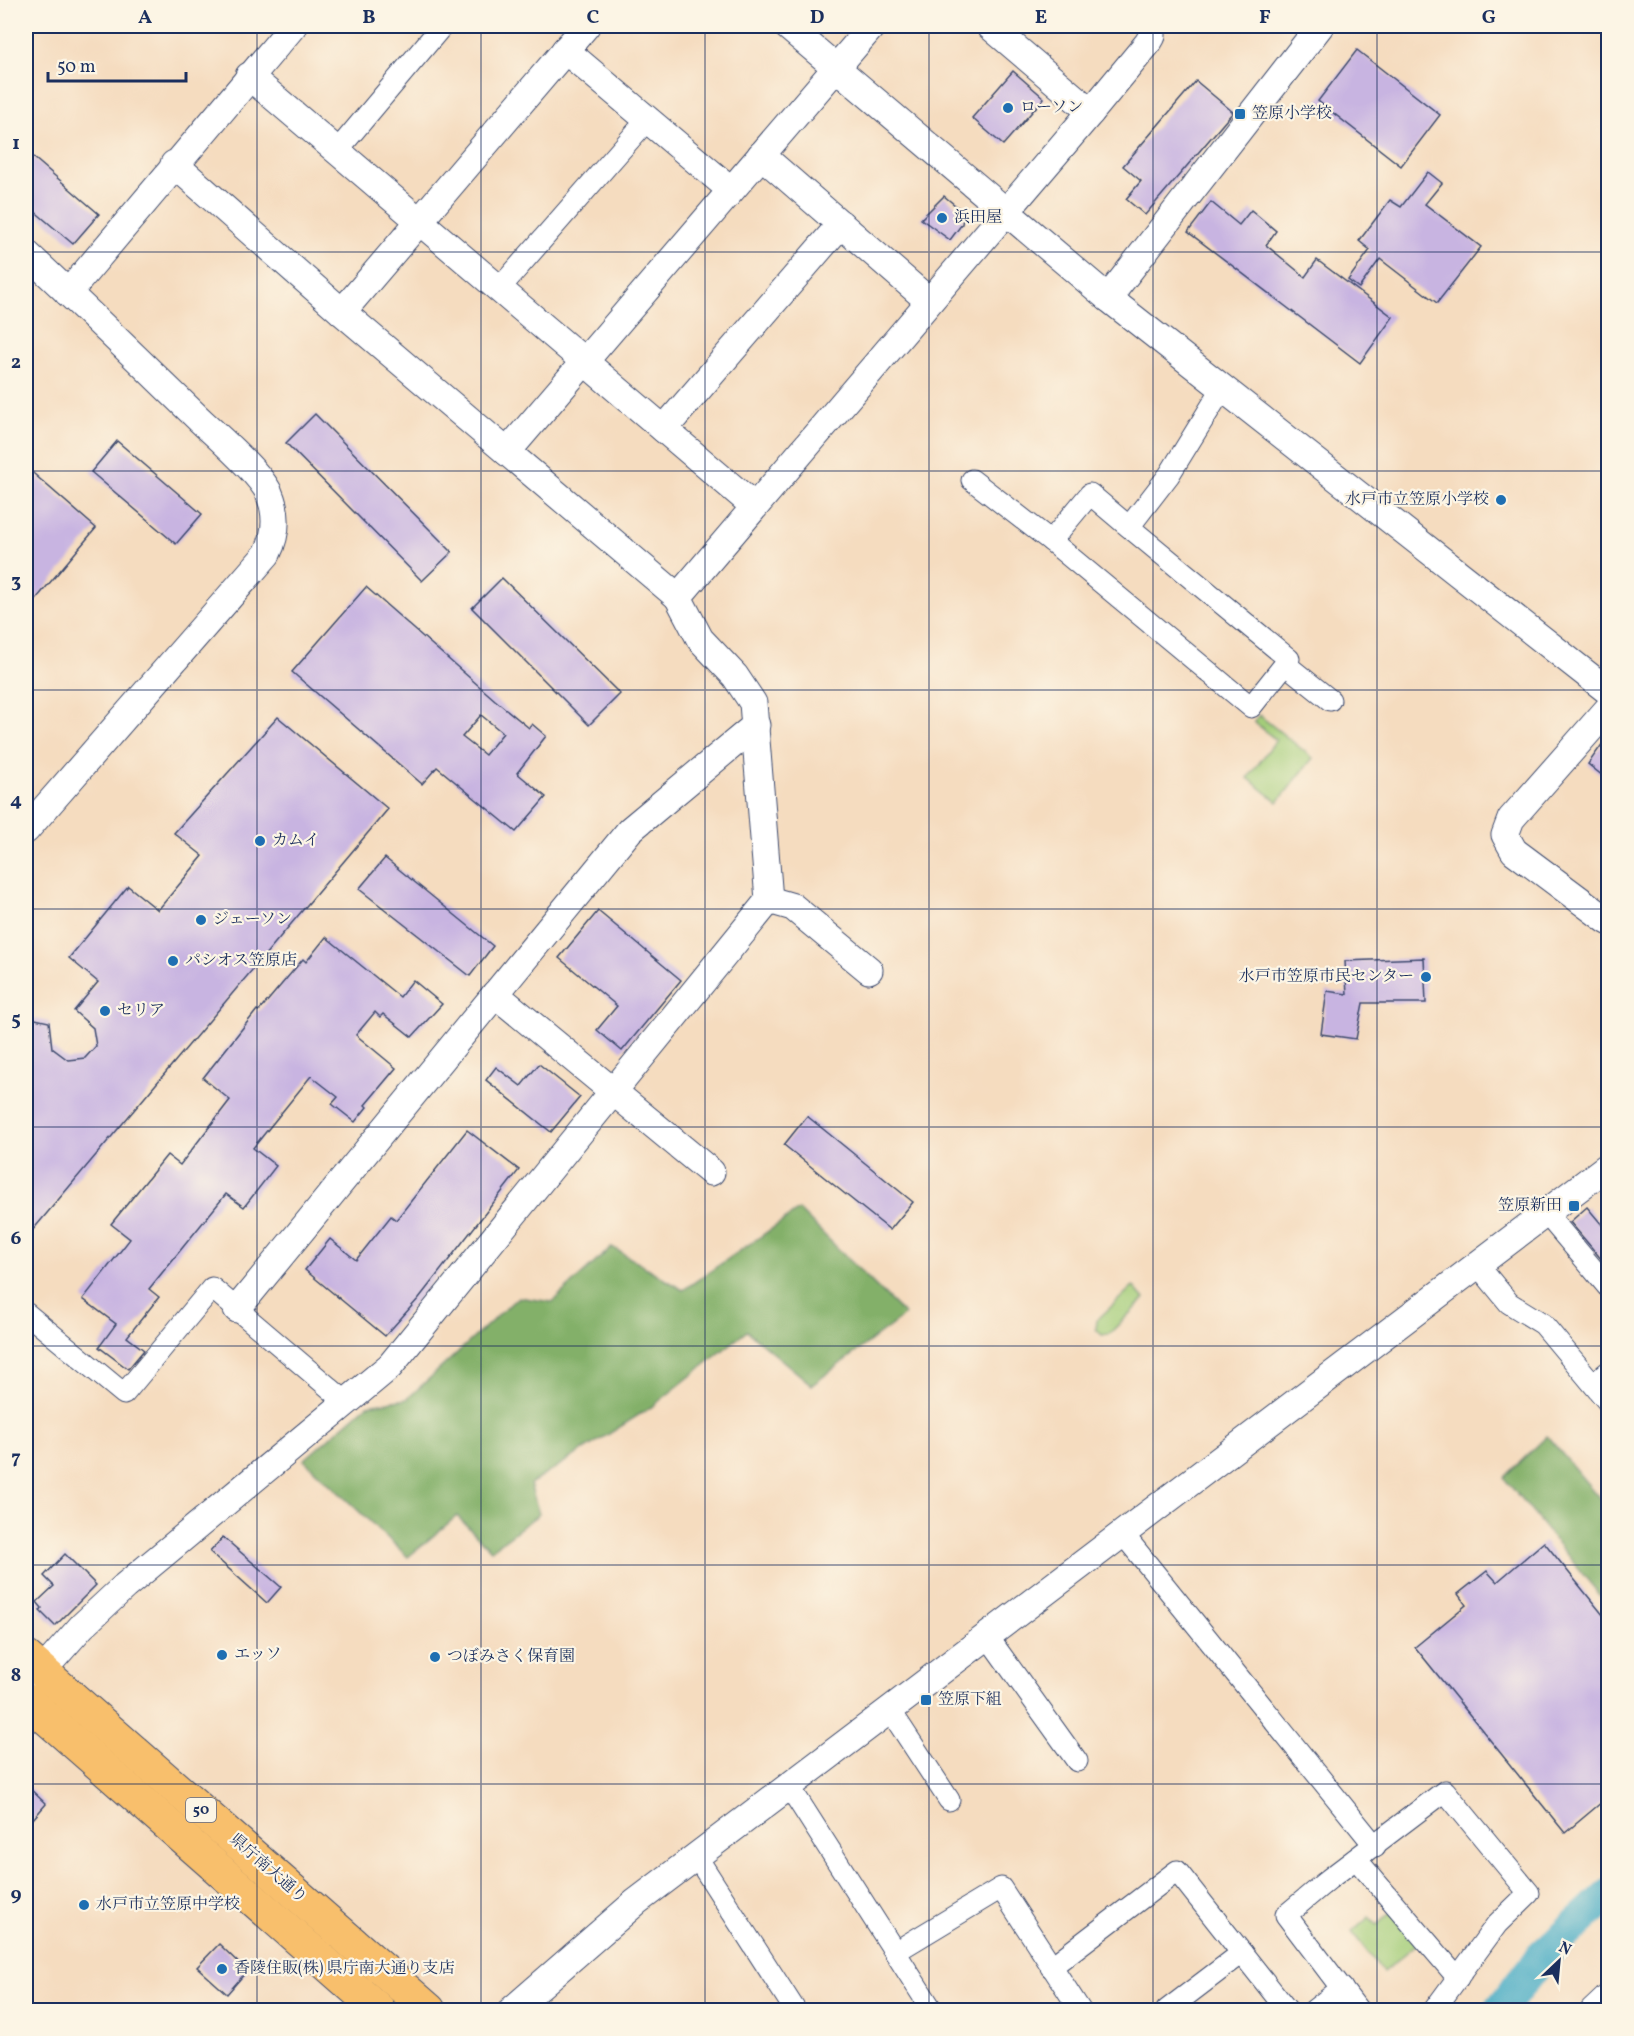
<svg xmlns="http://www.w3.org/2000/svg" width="1634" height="2036" viewBox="0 0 1634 2036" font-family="Vollkorn,'Noto Serif JP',serif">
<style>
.green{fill:#a4cd79;stroke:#607e6c;stroke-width:1.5}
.forest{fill:#83b069;stroke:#4f7064;stroke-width:1.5}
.water{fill:#44aac4;stroke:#306c91;stroke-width:1.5}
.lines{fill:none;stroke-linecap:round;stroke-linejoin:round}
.river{stroke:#44aac4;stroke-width:33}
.building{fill:#c8b4e1;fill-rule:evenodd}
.minor-casing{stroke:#3c496d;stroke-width:23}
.tertiary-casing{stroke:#3c496d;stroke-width:29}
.primary-casing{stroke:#3c496d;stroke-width:35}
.minor{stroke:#fff;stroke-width:21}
.tertiary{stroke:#fff;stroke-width:27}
.primary{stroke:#f8bf6c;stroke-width:33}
.grid{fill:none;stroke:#1b2f5e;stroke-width:1.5;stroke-opacity:0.55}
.poi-dot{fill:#1f6fb2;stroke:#fcf5e5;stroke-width:2}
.labels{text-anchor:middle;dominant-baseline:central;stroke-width:4.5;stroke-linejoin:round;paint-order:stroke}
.shield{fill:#fcf5e5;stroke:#5e6a86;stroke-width:1.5}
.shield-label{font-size:15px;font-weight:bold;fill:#1b2f5e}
.poi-label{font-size:16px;fill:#1b2f5e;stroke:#fcf5e5;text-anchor:start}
.street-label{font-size:16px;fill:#1b2f5e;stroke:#fcf5e5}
.neatline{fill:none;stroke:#1b2f5e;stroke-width:2}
.grid-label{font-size:20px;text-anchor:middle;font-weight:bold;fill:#1b2f5e}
</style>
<rect width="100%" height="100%" fill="#fcf5e5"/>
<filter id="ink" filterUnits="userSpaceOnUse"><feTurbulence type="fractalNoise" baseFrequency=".0167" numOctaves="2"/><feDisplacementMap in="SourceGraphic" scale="12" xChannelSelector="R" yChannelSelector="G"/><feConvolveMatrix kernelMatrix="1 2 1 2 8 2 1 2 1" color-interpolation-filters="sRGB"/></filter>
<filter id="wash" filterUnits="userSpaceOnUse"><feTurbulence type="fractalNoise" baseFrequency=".008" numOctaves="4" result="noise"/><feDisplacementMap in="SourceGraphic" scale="24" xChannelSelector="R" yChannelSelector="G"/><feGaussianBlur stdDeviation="1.35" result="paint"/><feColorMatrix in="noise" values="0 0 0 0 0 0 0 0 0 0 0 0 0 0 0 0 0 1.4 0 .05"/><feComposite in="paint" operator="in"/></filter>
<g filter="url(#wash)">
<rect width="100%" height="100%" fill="#f5dcbf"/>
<g class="green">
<path d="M1259 715 1313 758 1278 802 1248 778 1276 740 1254 722Z"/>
<path d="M1133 1286 1144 1299 1109 1334 1102 1335 1096 1329 1097 1320Z"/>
<path d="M1391 1912 1418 1943 1383 1972 1352 1932 1369 1917 1377 1925Z"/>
</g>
<g class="forest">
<path d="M799 1210 905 1315 812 1385 747 1331 653 1406 530 1484 539 1514 491 1550 457 1516 408 1557 304 1460 367 1405 407 1399 518 1297 552 1302 612 1247 683 1290Z"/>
<path d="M1547 1436 1608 1508V1605L1504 1478Z"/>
</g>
<path class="water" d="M1539 1952 1547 1960 1507 2010H1493Z"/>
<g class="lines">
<path class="river" d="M1500 2010 1542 1956 1608 1895"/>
</g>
<g id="blocks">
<g class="building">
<path d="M1357 50 1440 115 1401 166 1318 101Z"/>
<path d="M1013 71 1044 98 1003 145 972 118Z"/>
<path d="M1196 81 1233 112 1145 215 1126 199 1141 181 1123 166Z"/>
<path d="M26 151 99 214 73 244 26 204Z"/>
<path d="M1428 172 1442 183 1425 204 1481 247 1437 303 1380 259 1359 288 1348 280 1370 250 1359 241 1390 200 1401 207Z"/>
<path d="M944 196 961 210 963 217 962 224 950 240 921 219Z"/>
<path d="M1211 202 1239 225 1251 210 1276 231 1266 245 1305 277 1317 260 1393 317 1360 363 1188 232Z"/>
<path d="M315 414 452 552 422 581 286 443Z"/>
<path d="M117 441 202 514 176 544 91 472Z"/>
<path d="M26 467 96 528 26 611Z"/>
<path d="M502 578 620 694 589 725 472 608Z"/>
<path d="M366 587 495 700 529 728 532 724 546 736 517 773 546 797 516 832 437 767 422 784 292 672ZM481 715 503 733 485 755 462 737Z"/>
<path d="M278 717 388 809 26 1238V1017L49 1022 52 1048 68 1060 85 1058 96 1046 93 1028 74 1011 98 982 69 958 128 886 158 910 203 856 174 833Z"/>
<path d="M1608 736V780L1588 764Z"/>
<path d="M385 858 493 946 470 976 359 889Z"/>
<path d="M598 911 681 980 622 1051 597 1030 617 1006 559 958Z"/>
<path d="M326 937 400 997 413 980 442 1004 412 1037 383 1014 380 1017 375 1012 356 1035 396 1068 365 1105 367 1107 355 1122 332 1104 338 1097 311 1076 253 1148 276 1166 244 1207 226 1194 149 1289 159 1297 127 1337 144 1350 128 1369 99 1347 116 1324 83 1299 130 1239 111 1224 167 1155 180 1165 230 1100 203 1078 257 1010 259 1011 303 959 306 962Z"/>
<path d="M1424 958 1426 1003H1363L1356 1039 1321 1034 1327 991 1347 994 1345 961Z"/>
<path d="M539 1064 580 1097 551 1132 486 1080 496 1067 521 1086Z"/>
<path d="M807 1116 913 1202 890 1230 784 1145Z"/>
<path d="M467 1130 519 1170 419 1298 385 1336 305 1270 330 1239 356 1260 391 1216 396 1220Z"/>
<path d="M1587 1207 1608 1232V1267L1570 1222Z"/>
<path d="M223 1537 281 1587 267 1603 210 1552Z"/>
<path d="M1544 1542 1608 1621V1797L1565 1833 1415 1647 1466 1605 1458 1594 1487 1571 1497 1582Z"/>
<path d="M65 1554 96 1585 55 1626 40 1611 42 1608 37 1602 54 1586 44 1576Z"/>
<path d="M26 1785 46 1804 26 1827Z"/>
<path d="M219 1944 247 1971 227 1994 197 1967Z"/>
</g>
</g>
</g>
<g filter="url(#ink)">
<use href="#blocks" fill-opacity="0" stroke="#3c496d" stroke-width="1.5"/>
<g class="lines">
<g class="minor-casing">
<g id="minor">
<path d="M337 151 442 26"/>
<path d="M499 289 647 120"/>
<path d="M972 480 1051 541"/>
<path d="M1129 527 1090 494 1051 541 1251 707 1289 659 1129 527 1169 475 1222 389"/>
<path d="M1285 664 1330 700"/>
<path d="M1545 1212 1608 1287"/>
<path d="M1477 1264 1509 1303 1543 1324 1608 1402"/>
<path d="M26 1313 124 1394 212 1288 346 1402"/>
<path d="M1594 1384 1608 1372"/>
<path d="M1123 1534 1375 1846"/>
<path d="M988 1637 1077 1761"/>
<path d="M890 1710 949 1800"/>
<path d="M789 1786 932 2010"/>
<path d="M696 1856 795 2010"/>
<path d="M1356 1859 1458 1978"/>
<path d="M895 1952 1001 1888 1080 2010"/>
<path d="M1051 1967 1177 1871 1287 2010"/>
<path d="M1167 2010 1242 1953"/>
<path d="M1314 2010 1342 1988"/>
<path d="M1358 2010 1286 1915 1329 1879 1445 1791 1529 1893 1497 1924 1434 2010"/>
<path d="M1591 2010 1608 1994"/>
</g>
</g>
<g class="tertiary-casing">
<g id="tertiary">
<path d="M787 26 1108 298 1608 691"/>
<path d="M990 26 1091 112"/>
<path d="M565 50 731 190"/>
<path d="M249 76 754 506"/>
<path d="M761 155 929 301"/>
<path d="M174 164 342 312 678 597"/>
<path d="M26 253C85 308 142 364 200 420 218 437 259 472 269 493 278 514 277 534 267 554L26 830"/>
<path d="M68 293 293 26"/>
<path d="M1108 298 1320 26"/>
<path d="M342 312 586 26"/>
<path d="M664 429 841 224"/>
<path d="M507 452 872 26"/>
<path d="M1608 709 1511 819 1505 835 1514 851 1608 921"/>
<path d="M769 900 793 907 869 970"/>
<path d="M495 994 711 1172"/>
<path d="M237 1309 630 830 756 725"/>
<path d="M28 1687 82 1626 125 1586 390 1366 769 900 753 703 735 676 700 639 678 597 1091 112 1148 43 1152 36V26"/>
<path d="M512 2010 636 1902 1608 1166"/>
</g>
</g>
<g class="primary-casing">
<g id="primary">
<path d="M26 1657 429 2010"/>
<path d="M26 1700 379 2010"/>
</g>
</g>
<use href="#minor" class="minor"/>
<use href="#tertiary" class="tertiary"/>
<use href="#primary" class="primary"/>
</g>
</g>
<path class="grid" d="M257 26V2010M481 26V2010M705 26V2010M929 26V2010M1153 26V2010M1377 26V2010M26 252H1608M26 471H1608M26 690H1608M26 909H1608M26 1127H1608M26 1346H1608M26 1565H1608M26 1784H1608"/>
<g class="poi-dot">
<circle cx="1008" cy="108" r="6"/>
<rect x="1234" y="108" width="12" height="12" rx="3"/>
<circle cx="942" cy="218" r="6"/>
<circle cx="1501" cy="500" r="6"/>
<circle cx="260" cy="841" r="6"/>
<circle cx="201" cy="920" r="6"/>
<circle cx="173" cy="961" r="6"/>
<circle cx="1426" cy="977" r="6"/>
<circle cx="105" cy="1011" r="6"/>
<rect x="1568" y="1200" width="12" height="12" rx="3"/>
<circle cx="222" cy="1655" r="6"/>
<circle cx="435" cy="1657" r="6"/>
<rect x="920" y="1694" width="12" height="12" rx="3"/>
<circle cx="84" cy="1905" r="6"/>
<circle cx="222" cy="1969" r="6"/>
</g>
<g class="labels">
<rect class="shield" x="186" y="1798" width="30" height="24" rx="4.5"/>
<g class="shield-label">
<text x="201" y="1810">50</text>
</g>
<g class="poi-label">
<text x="1020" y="108">ローソン</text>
<text x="1252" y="114">笠原小学校</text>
<text x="954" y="218">浜田屋</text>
<text x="1489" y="500" text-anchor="end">水戸市立笠原小学校</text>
<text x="272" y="841">カムイ</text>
<text x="213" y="920">ジェーソン</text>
<text x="185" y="961">パシオス笠原店</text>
<text x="1414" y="977" text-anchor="end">水戸市笠原市民センター</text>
<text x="117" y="1011">セリア</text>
<text x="1562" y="1206" text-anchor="end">笠原新田</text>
<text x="234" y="1655">エッソ</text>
<text x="447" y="1657">つぼみさく保育園</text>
<text x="938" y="1700">笠原下組</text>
<text x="96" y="1905">水戸市立笠原中学校</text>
<text x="234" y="1969">香陵住販(株) 県庁南大通り支店</text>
</g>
<g class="street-label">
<text transform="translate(268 1869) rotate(41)">県庁南大通り</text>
</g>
</g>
<rect width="1634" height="2036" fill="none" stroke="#fcf5e5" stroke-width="66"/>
<g transform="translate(1559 1961) rotate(26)" stroke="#fcf5e5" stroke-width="4.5" paint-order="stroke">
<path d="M0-4.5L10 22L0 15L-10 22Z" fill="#1b2f5e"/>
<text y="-9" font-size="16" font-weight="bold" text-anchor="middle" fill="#1b2f5e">N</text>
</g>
<path d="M48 72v9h138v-9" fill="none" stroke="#1b2f5e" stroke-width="3"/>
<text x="57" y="72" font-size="18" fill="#1b2f5e" stroke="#fcf5e5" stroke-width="4.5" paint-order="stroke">50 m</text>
<rect x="33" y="33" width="1568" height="1970" class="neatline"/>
<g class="grid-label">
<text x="145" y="23">A</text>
<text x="369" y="23">B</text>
<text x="593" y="23">C</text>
<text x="817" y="23">D</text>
<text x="1041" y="23">E</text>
<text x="1265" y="23">F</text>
<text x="1489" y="23">G</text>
<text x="16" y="149">1</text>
<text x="16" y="368">2</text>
<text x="16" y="587">3</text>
<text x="16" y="806">4</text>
<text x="16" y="1025">5</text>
<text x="16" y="1244">6</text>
<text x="16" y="1463">7</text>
<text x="16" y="1681">8</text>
<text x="16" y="1900">9</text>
</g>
</svg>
